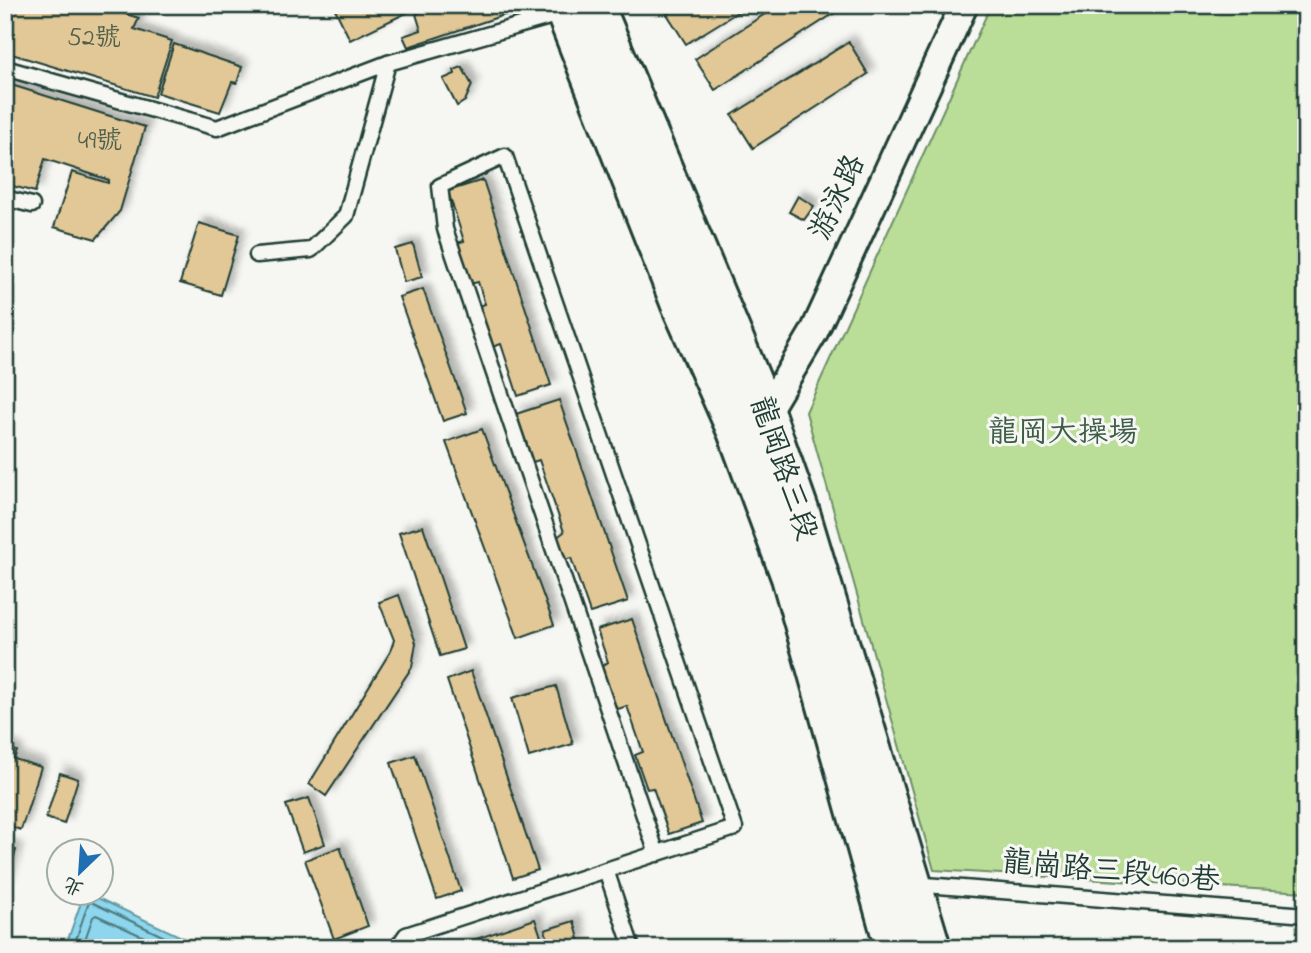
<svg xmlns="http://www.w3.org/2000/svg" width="1311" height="953" viewBox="0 0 1311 953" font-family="'Indie Flower','LXGW WenKai TC',sans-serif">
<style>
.green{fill:#bade98;stroke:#6c8e66;stroke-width:2}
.water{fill:#8dd6ee;stroke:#6199a4;stroke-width:2}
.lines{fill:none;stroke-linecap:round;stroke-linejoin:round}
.shore{stroke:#4b7a7e;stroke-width:2}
.building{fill:#e2c897;stroke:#1f3d34;stroke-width:2;filter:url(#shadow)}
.lane-casing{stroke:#1f3d34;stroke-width:19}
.street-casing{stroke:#1f3d34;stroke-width:32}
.secondary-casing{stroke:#1f3d34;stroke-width:44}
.lane{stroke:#f6f6f2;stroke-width:14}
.street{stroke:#f6f6f2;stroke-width:26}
.secondary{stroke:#f6f6f2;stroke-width:38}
.labels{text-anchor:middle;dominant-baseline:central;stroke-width:6;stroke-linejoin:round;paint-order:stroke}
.number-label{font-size:26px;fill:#50604d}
.street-label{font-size:30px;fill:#1f3d34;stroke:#f6f6f2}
.park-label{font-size:30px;fill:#3e5d48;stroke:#f6f6f2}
</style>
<defs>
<filter id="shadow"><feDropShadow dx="6" dy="-6" stdDeviation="3.5" flood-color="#0004"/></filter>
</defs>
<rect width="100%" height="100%" fill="#f6f6f2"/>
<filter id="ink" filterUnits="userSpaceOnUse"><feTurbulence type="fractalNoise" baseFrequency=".0143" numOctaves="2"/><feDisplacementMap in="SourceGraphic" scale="14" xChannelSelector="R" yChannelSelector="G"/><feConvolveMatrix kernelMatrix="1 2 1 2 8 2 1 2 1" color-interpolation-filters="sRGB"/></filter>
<g filter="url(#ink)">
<path class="green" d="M991 5H1306V892L934 870 806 412Z"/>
<path class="water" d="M84 894H89L186 939 184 948H65Z"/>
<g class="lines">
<g class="shore">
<path d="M73 948 88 904 91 902 175 942 178 948"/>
<path d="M82 948 93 917 96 915 168 948"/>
</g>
</g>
<g class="building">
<path d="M5 5H96L139 18 134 29 172 41 154 97 5 52Z"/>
<path d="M333 5H423L350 40Z"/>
<path d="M438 5H504L507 14 408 47 403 36 421 30 416 14Z"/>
<path d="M681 5H749L686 44 667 14Z"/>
<path d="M779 5H847L715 90 695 59Z"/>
<path d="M929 5H952L947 15Z"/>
<path d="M849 42 868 74 753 148 732 115Z"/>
<path d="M174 44 242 67 237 83 232 82 220 112 158 93Z"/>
<path d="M462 67 472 85 465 101 457 106 443 79 455 74 454 70Z"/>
<path d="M5 83 145 127 120 211 96 239 54 227 72 172 108 183 109 180 45 159 35 192 5 184Z"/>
<path d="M483 180 551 385 518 396 501 344 492 347 478 306 485 304 478 282 470 284 457 243 464 241 448 191Z"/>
<path d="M798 196 814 206 804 220 789 212Z"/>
<path d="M199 223 239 235 221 295 180 283Z"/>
<path d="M413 244 422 277 404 282 395 249Z"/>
<path d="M423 289 467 413 443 421 399 297Z"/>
<path d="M559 400 628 601 590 613 571 558 564 560 556 538 564 532 539 460 533 462 516 414Z"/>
<path d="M482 429 554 625 518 638 446 442Z"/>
<path d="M423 526 464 649 440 656 399 533Z"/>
<path d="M399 595 416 643 412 667 326 796 309 784 390 652 394 640 379 602Z"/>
<path d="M632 619 702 823 669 834 653 788 647 789 635 755 643 752 627 706 615 710 601 667 608 662 597 630Z"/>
<path d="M471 671 538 870 513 878 447 680Z"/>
<path d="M556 686 573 744 529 757 512 698Z"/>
<path d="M5 747 17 751 14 759 41 767 21 830 5 825Z"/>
<path d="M415 755 461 891 437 899 391 763Z"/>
<path d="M60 773 78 779 64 824 46 818Z"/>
<path d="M309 798 325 844 303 852 286 805Z"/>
<path d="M5 846 16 850 5 887Z"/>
<path d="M340 847 368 926 334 939 305 860Z"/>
<path d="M535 919 545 948H450Z"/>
<path d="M574 921 580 942 562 948H551L545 930Z"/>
</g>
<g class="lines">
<g class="lane-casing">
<g id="lane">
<path d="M5 68 217 128 388 63 563 13"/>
<path d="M5 198 32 205"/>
<path d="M257 255 311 250 346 216 388 63"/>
<path d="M606 870 735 828 505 156 440 186 445 229 657 854"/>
<path d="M913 884 1306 915"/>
<path d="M397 948 406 935 606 870 632 948"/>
</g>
</g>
<g class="street-casing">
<path id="street" d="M765 414 814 332 964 5"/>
</g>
<g class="secondary-casing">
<g id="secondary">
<path d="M563 5 680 302 737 431 791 577 895 948"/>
<path d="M594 5 765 414 801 516 931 948"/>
</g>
</g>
<use href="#lane" class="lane"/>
<use href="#street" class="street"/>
<use href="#secondary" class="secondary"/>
</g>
</g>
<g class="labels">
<g class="number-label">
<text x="94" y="39">52號</text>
<text x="100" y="142">49號</text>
</g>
<g class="street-label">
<text transform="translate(839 198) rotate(-65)">游泳路</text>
<text transform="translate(782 469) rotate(71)">龍岡路三段</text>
<text transform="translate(1111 873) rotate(5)">龍崗路三段460巷</text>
</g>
<g class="park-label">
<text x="1063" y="434">龍岡大操場</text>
</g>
</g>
<rect width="1311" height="953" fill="none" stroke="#f6f6f2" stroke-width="28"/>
<rect x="14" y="14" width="1283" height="925" fill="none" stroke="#1f3d34" stroke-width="2.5" filter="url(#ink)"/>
<g transform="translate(80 872) rotate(205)"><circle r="33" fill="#f6f6f2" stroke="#a0aca6" stroke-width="2"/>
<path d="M0-5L12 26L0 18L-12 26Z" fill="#1f6fb2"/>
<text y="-10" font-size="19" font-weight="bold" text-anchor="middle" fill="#1f3d34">北</text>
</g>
</svg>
